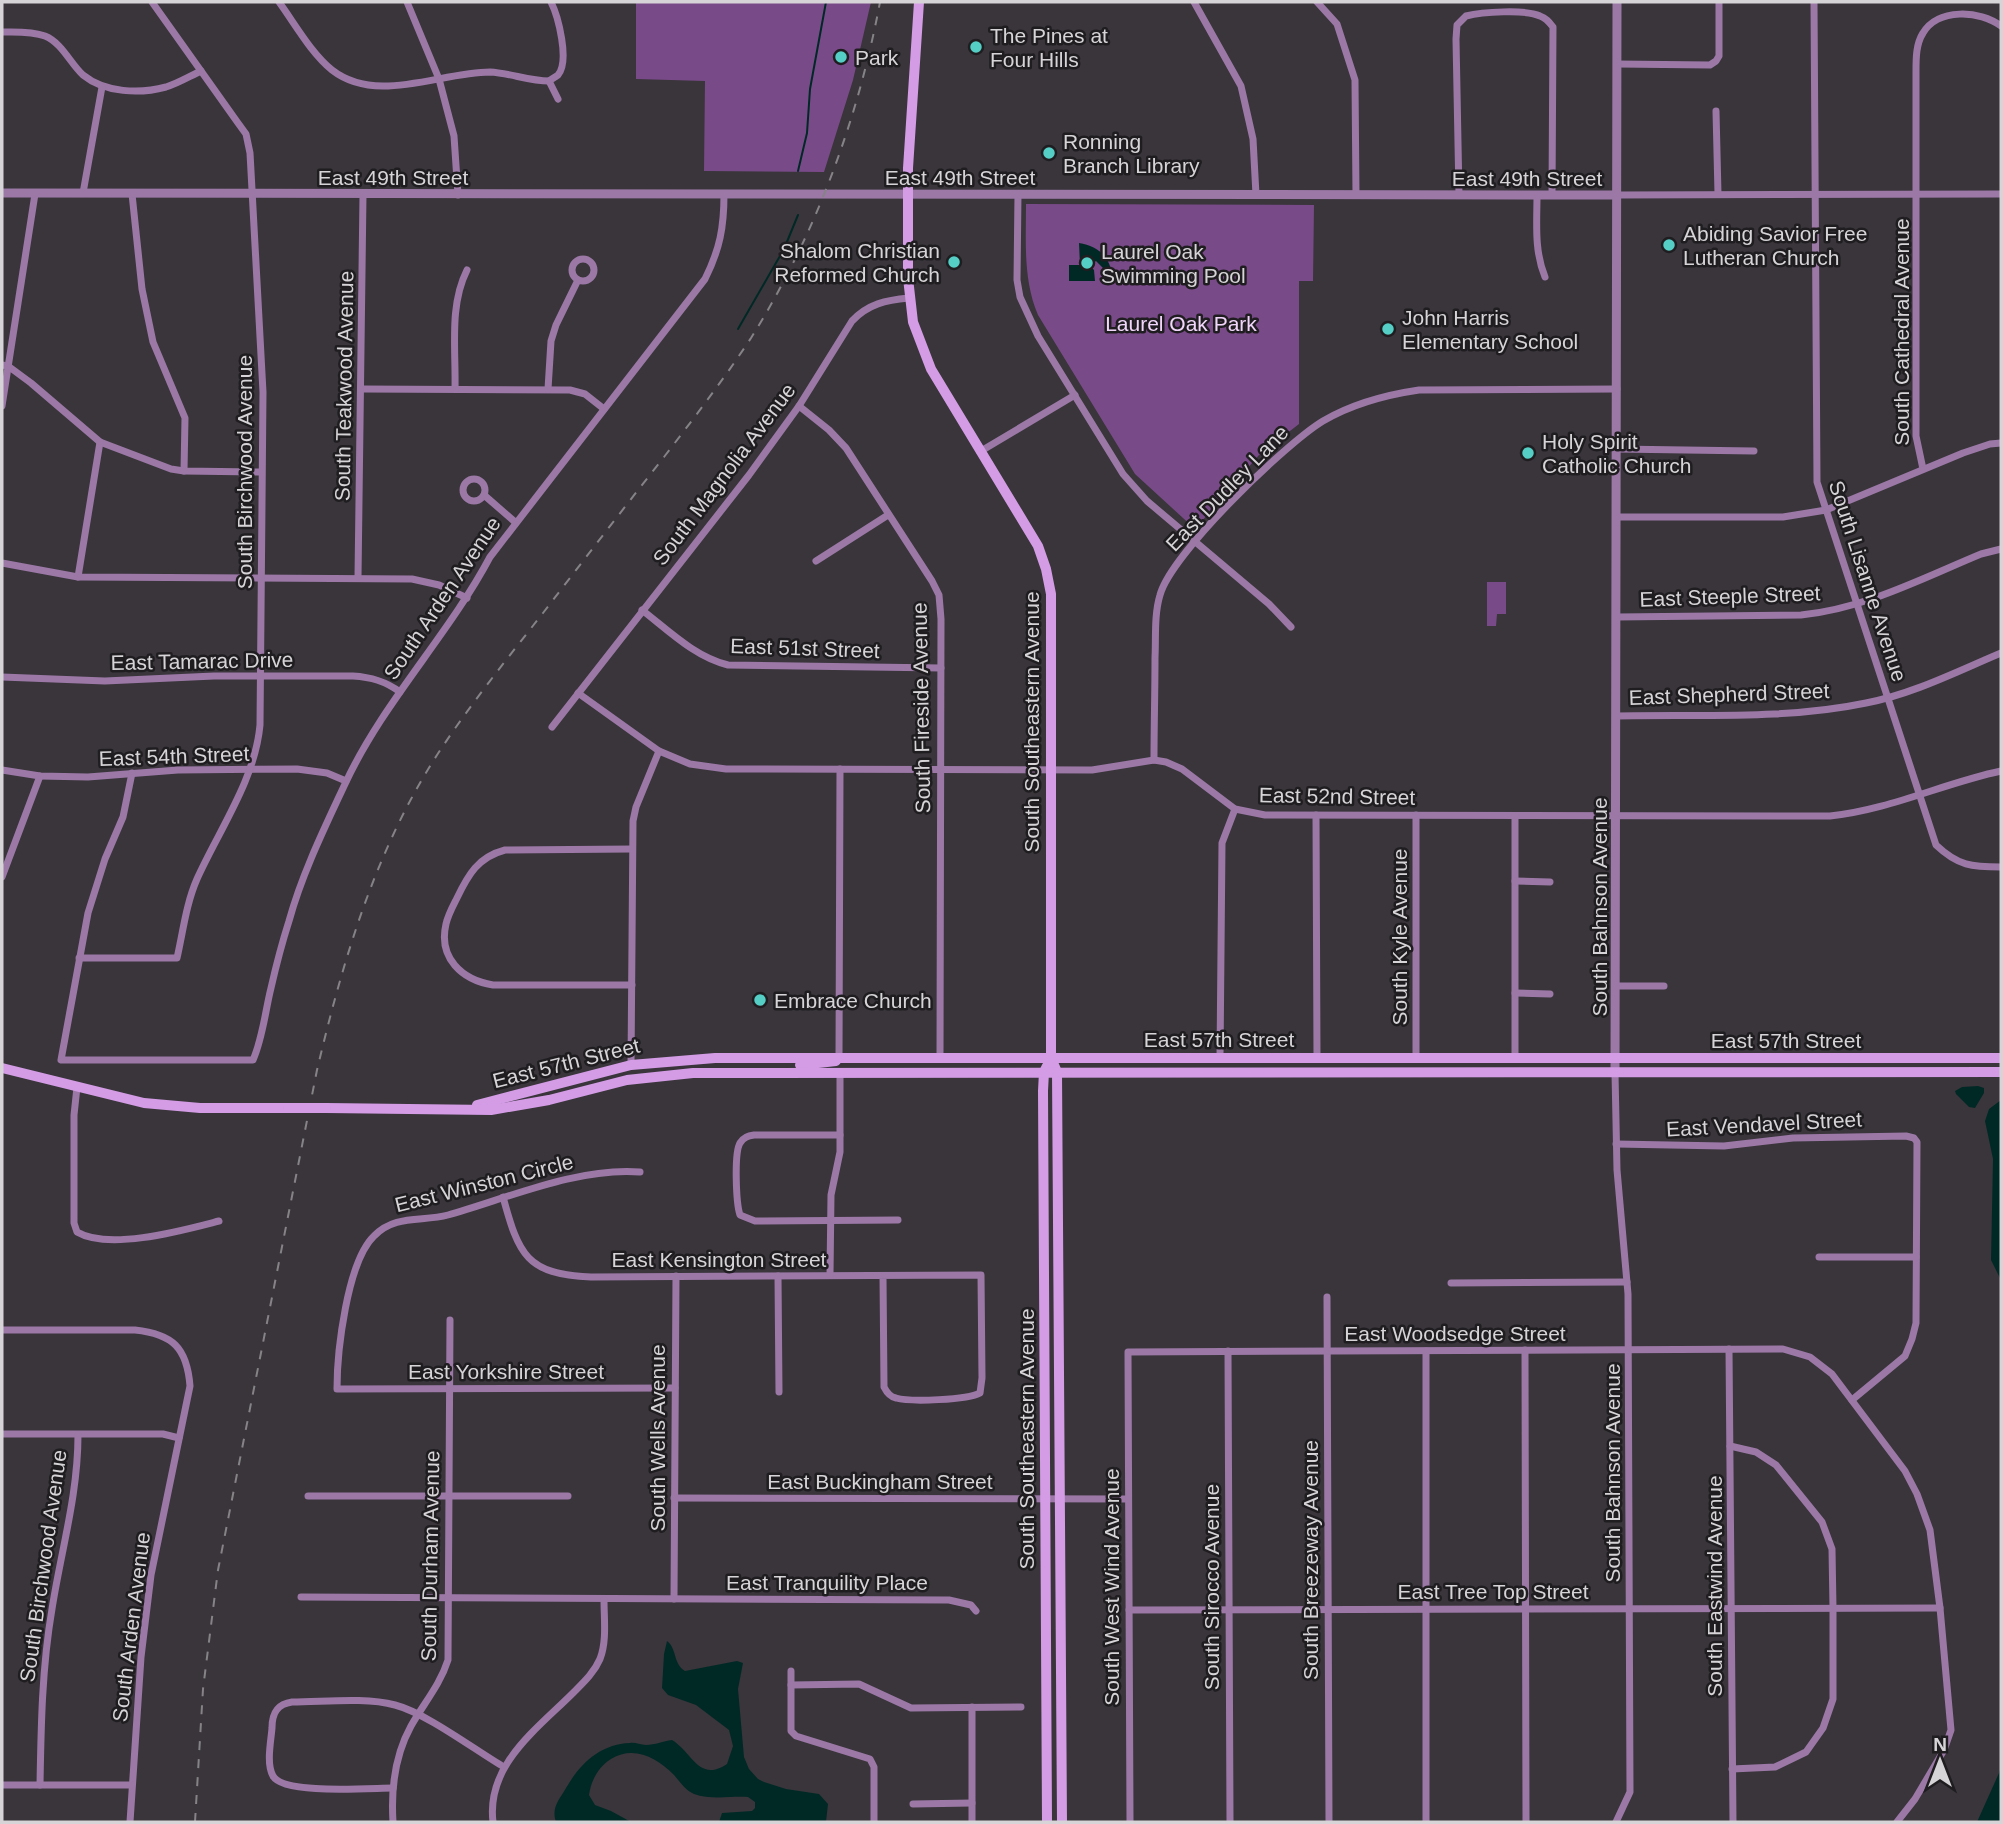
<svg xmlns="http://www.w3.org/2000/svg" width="2003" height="1824" font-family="Helvetica,sans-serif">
<rect width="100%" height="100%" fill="#39353b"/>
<g fill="#794a88">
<polygon points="636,2 871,2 853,80 824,172 704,171 705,81 636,79"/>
<path d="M 1026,204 L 1314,205 L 1313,281 L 1299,281 L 1299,424 L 1259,455 L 1195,529 L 1135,474 L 1038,315 C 1023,280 1026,242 1026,204 Z"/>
<polygon points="1487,582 1506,582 1506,614 1497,614 1496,626 1487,626"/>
</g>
<g fill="#002926">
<path d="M 1079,243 C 1098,246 1111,257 1112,277 L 1105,277 L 1105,270 L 1096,261 L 1090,266 L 1094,270 L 1095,281 L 1069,281 L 1069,265 L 1080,265 Z"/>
<polygon points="1978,1086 1984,1088 1984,1093 1975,1108 1969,1107 1956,1094 1955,1091 1962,1087"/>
<polygon points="2001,1100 2001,1280 1991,1260 1993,1159 1985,1121 1989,1109"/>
<path d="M 667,1641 C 677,1648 673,1664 685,1671 L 737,1661 L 743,1663 L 738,1689 L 744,1757 L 749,1769 L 758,1779 L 764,1782 L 786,1789 L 819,1794 L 828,1804 L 826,1822 L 719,1822 L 722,1813 L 752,1811 L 755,1808 L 755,1802 L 748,1797 C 731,1796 710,1800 694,1794 C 685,1790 680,1782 674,1775 C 657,1758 634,1745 611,1759 C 598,1767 591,1781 589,1795 L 595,1805 L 611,1811 L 631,1822 L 556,1822 C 551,1808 559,1800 566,1788 C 580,1764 600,1744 630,1743 C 635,1742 640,1745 646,1745 C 655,1745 663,1741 672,1740 C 692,1752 699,1783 727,1764 L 733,1746 L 729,1730 L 696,1705 L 668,1695 L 662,1688 L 664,1654 Z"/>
<polygon points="2001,1766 2001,1822 1977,1822 1999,1773"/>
</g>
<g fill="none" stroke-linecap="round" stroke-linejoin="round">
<g stroke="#002926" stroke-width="2">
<polyline points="798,171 807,133 810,89 826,2"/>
<polyline points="738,329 784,249 798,215"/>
</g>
<g stroke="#9b78a6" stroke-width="7">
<path d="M 279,2 C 295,24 311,53 332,70 C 377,105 440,72 490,72 C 510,73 529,81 549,81 C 550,80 557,76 558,75 C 570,61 558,16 551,2"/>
<polyline points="407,2 439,79 454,136 458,195"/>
<polyline points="1194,2 1241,86 1253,139 1256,195"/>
<polyline points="1317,2 1337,24 1355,80 1356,195"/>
<path d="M 1814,2 L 1817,482 L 1936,845 C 1958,866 1972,867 2001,867"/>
<path d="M 2,32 C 15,32 32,31 45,36 C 62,43 70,63 83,75 C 105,93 140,94 166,87 C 179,83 190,76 201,71"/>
<polyline points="1617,64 1710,65 1716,61 1719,56 1719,2"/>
<polyline points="549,81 558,99"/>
<polyline points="1716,111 1718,194"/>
<polyline points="83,193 102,87"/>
<polyline points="132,194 142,289 153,342 185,418 184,471"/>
<polyline points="1018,194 1017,280 1020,297 1038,336 1123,474 1147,501 1269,604 1291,627"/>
<path d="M 1459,195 L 1456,39 L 1457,25 L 1466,16 C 1482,12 1525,9 1540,16 C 1546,18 1549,22 1553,27 L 1552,195"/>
<path d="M 1537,195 C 1537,223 1534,250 1545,277"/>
<polyline points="1617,195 2001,194"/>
<circle cx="583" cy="270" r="11"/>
<polyline points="2,365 8,366 31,383 100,442 171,469 184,471 261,472"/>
<polyline points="362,389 570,390 585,394 604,409"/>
<path d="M 455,389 C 456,349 449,306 467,270"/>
<polyline points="548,389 551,341 556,325 578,280"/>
<polyline points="2,406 35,194"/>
<polyline points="799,406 829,430 846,448 932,581 939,595 941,619 940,1058"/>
<polyline points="1617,449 1754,451"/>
<polyline points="981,451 1075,395"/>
<path d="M 1923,469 L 1916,436 L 1916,71 C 1916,58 1916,44 1923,33 C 1938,8 1980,10 2001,26"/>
<circle cx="474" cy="490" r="11"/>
<polyline points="484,495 515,522"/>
<polyline points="1617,517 1783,517 1826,510 1963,453 1990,444 2001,443"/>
<polyline points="816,561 888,515"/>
<polyline points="2,563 78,577 412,579 439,585 467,598"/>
<polyline points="78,577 100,442"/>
<polyline points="358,577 363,195"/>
<path d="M 642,610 C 669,631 695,657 728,665 L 941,668"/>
<path d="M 1617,617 L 1801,615 C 1864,609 1923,578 1981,554 L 2001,549"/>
<path d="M 2,677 L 105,681 L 214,676 L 353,676 C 371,677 385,681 400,692"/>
<path d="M 578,693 L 659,751 L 690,764 L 726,769 L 1092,770 L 1154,760 L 1166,762 L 1182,769 L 1235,809 L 1265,815 L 1830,816 C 1889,810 1944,783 2001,771"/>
<path d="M 1616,716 C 1699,714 1785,720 1866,703 C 1913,694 1958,671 2001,653"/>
<path d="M 552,727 L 749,475 L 799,406 L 852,321 C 868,304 886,300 909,298"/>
<path d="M 1154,760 C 1154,726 1155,692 1155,658 C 1156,637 1154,615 1160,595 C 1171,554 1285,444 1323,421 C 1352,404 1385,395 1419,390 L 1617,389"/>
<polyline points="2,770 40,776 88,777 178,770 297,769 327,773 346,781"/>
<path d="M 132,773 L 123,817 L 105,859 L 88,913 L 61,1060 L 253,1060 C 263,1037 265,1012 271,988 C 276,966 282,943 289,921 C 302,874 324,829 345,784 C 383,702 448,636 490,557 L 705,279 C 720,249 724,227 724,194"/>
<polyline points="1316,815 1317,1059"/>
<polyline points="1416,815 1416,1059"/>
<polyline points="1515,816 1515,1059"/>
<polyline points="2,877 40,776"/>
<polyline points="1515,881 1550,882"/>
<path d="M 79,958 L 177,958 C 183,932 186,904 197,879 C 219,830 255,780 260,725 L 263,392 L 250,153 L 246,134 L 238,123 L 152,2"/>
<path d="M 632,985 L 493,985 C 462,980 438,958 446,924 C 448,915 453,906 457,898 C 468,875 478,857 505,850 L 632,849"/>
<polyline points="1616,986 1664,986"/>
<polyline points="1515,993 1550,994"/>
<polyline points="839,1057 840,769"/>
<polyline points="1220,1058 1222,843 1235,809"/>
<polyline points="631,1065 633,821 636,807 659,751"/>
<polyline points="1615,1073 1617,1170 1628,1294 1630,1792 1616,1822"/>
<path d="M 77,1087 L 74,1115 L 74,1223 L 77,1232 C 109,1251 184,1230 219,1221"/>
<path d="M 840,1135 L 754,1135 C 748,1136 744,1137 740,1143 C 734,1153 736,1203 740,1215 L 755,1221 L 898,1220"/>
<polyline points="1616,1144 1724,1146 1793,1138 1906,1136 1914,1138 1917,1142 1916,1323 1912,1339 1905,1356 1852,1400"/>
<path d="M 640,1172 C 578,1167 508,1198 448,1215 C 422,1222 395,1214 374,1236 C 347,1262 337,1352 337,1389 L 675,1388"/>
<path d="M 503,1197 C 519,1255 526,1274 591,1277 L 981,1275 L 982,1378 L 980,1393 C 968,1400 910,1402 896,1398 C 890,1397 887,1393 884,1387 L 883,1276"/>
<polyline points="1819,1257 1916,1257"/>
<polyline points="830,1275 831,1195 840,1152 840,1072"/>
<polyline points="778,1276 779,1392"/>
<polyline points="1451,1283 1627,1282"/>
<polyline points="1327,1297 1329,1822"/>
<path d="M 2,1330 L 135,1330 C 173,1334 187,1348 190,1386 L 151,1575 L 141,1657 L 130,1822"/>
<polyline points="1729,1349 1733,1822"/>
<polyline points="1525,1350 1526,1822"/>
<polyline points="1228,1351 1230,1822"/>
<polyline points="2,1434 163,1434 179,1438"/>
<polyline points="1730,1446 1756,1452 1776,1465 1822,1522 1832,1549 1833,1608 1833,1699 1823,1728 1806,1752 1775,1767 1732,1769"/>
<polyline points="308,1496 568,1496"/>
<polyline points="674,1498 1128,1499"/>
<polyline points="301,1597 949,1600 971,1605 976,1611"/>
<polyline points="674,1599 676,1276"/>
<polyline points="1129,1610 1940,1608"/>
<polyline points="791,1671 791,1731 796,1736 870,1759 874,1767 874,1822"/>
<polyline points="791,1685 859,1684 911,1708 1021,1707"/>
<polyline points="972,1707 972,1822"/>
<polyline points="2,1785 131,1785"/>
<path d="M 40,1785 C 41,1726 42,1667 52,1609 C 61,1551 78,1495 78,1435"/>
<path d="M 393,1788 C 371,1788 283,1795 273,1776 C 266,1764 271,1741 272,1728 C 272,1713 277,1704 292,1702 C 324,1702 365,1697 395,1705 C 426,1713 475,1750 504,1767"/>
<polyline points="913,1804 972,1803"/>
<path d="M 393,1822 C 391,1790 395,1755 411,1726 C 424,1703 440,1685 448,1660 L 450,1320"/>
<path d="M 493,1822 C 486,1765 537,1729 573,1693 C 583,1683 594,1673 600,1659 C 607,1641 604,1619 604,1600"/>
<polyline points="1130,1822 1128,1352 1783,1349 1810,1357 1832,1374 1905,1471 1917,1494 1930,1530 1940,1608 1951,1730 1944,1750 1915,1799 1897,1822"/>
<polyline points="1426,1822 1426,1351"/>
</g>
<g stroke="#9b78a6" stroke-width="9">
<polyline points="2,193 1617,195"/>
<polyline points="1615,1073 1617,2"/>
</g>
<g stroke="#d39ce5" stroke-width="10">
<polyline points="919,2 908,168 908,278 913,322 931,369 1038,546 1046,569 1051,594 1051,1058 1057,1072 1062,1822"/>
<polyline points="800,1065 836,1061"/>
<polyline points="1047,1066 1044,1072 1043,1091 1047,1822"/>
<polyline points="2,1068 144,1103 200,1108 288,1108"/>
<polyline points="477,1105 631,1065 715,1058 2001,1058"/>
<polyline points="326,1108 491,1110 549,1100 627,1080 693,1073 2001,1072"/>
</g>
<path stroke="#868387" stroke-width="2" stroke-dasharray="9 9" stroke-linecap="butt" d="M 195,1822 L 203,1689 L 218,1570 L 317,1070 C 343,960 375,851 437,755 C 469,706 507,659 543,613 C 583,561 623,509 664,457 C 694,418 724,379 751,338 C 815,236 858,120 880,2"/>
<polyline stroke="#d39ce5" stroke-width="10" points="288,1108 326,1108"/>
</g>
<g fill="#55cec5" stroke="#1f1d20" stroke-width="2.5">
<circle cx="976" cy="47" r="7"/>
<circle cx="841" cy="57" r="7"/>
<circle cx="1049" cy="153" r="7"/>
<circle cx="1669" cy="245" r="7"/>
<circle cx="954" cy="262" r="7"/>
<circle cx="1087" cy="263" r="7"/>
<circle cx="1388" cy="329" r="7"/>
<circle cx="1528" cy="453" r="7"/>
<circle cx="760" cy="1000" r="7"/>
</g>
<g text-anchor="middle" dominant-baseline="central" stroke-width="5" stroke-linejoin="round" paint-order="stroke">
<g font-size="21" fill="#d7d4d7" stroke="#1f1d20" text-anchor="start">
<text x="990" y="35">The Pines at<tspan x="990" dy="24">Four Hills</tspan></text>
<text x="855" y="57">Park</text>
<text x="1063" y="141">Ronning<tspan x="1063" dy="24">Branch Library</tspan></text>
<text x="1683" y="233">Abiding Savior Free<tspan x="1683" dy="24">Lutheran Church</tspan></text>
<text x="940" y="250" text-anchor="end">Shalom Christian<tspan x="940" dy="24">Reformed Church</tspan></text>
<text x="1101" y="251">Laurel Oak<tspan x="1101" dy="24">Swimming Pool</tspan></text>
<text x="1402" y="317">John Harris<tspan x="1402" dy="24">Elementary School</tspan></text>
<text x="1542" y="441">Holy Spirit<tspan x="1542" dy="24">Catholic Church</tspan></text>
<text x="774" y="1000">Embrace Church</text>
</g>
<g font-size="21" fill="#d7d4d7" stroke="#1f1d20">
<text x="393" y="177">East 49th Street</text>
<text x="960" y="177">East 49th Street</text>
<text x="1527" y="178">East 49th Street</text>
<text transform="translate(1901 332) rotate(-90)">South Cathedral Avenue</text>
<text transform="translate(344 386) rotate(-89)">South Teakwood Avenue</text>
<text transform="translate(244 472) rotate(-90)">South Birchwood Avenue</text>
<text transform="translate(724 474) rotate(-53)">South Magnolia Avenue</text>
<text transform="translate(1227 488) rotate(-46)">East Dudley Lane</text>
<text transform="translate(1868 581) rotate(72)">South Lisanne Avenue</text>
<text transform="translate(1730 596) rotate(-2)">East Steeple Street</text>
<text transform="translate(442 598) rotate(-56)">South Arden Avenue</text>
<text transform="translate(805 648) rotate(2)">East 51st Street</text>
<text transform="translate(202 661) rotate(-1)">East Tamarac Drive</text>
<text transform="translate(1729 694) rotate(-2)">East Shepherd Street</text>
<text transform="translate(921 708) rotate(-91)">South Fireside Avenue</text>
<text transform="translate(1031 722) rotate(-90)">South Southeastern Avenue</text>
<text transform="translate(174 756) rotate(-2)">East 54th Street</text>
<text transform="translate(1337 796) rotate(1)">East 52nd Street</text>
<text transform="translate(1599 907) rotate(-90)">South Bahnson Avenue</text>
<text transform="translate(1399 937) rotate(-90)">South Kyle Avenue</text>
<text x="1219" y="1039">East 57th Street</text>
<text x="1786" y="1040">East 57th Street</text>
<text transform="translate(566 1063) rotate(-14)">East 57th Street</text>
<text transform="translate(1764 1124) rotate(-3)">East Vendavel Street</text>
<text transform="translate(484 1183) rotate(-14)">East Winston Circle</text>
<text x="719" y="1259">East Kensington Street</text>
<text x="1455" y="1333">East Woodsedge Street</text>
<text x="506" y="1371">East Yorkshire Street</text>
<text transform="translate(657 1438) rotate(-90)">South Wells Avenue</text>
<text transform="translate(1026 1439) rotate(-90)">South Southeastern Avenue</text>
<text transform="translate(1612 1473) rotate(-90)">South Bahnson Avenue</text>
<text x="880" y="1481">East Buckingham Street</text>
<text transform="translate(430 1556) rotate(-89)">South Durham Avenue</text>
<text transform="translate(1310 1560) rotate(-90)">South Breezeway Avenue</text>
<text transform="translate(43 1566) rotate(-82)">South Birchwood Avenue</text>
<text x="827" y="1582">East Tranquility Place</text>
<text transform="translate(1714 1586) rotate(-90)">South Eastwind Avenue</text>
<text transform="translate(1111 1587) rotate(-90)">South West Wind Avenue</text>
<text transform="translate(1211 1587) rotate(-90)">South Sirocco Avenue</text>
<text x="1493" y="1591">East Tree Top Street</text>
<text transform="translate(131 1627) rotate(-83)">South Arden Avenue</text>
</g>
<g font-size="21" fill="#f1d5fa" stroke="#1f1d20">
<text x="1181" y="323">Laurel Oak Park</text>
</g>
</g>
<rect width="2003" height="1824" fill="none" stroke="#d7d4d7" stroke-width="7"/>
<g transform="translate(1940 1761)" stroke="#1f1d20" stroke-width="5" paint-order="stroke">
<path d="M0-5L12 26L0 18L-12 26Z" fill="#d7d4d7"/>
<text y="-10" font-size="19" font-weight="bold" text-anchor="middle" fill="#d7d4d7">N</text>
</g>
</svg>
